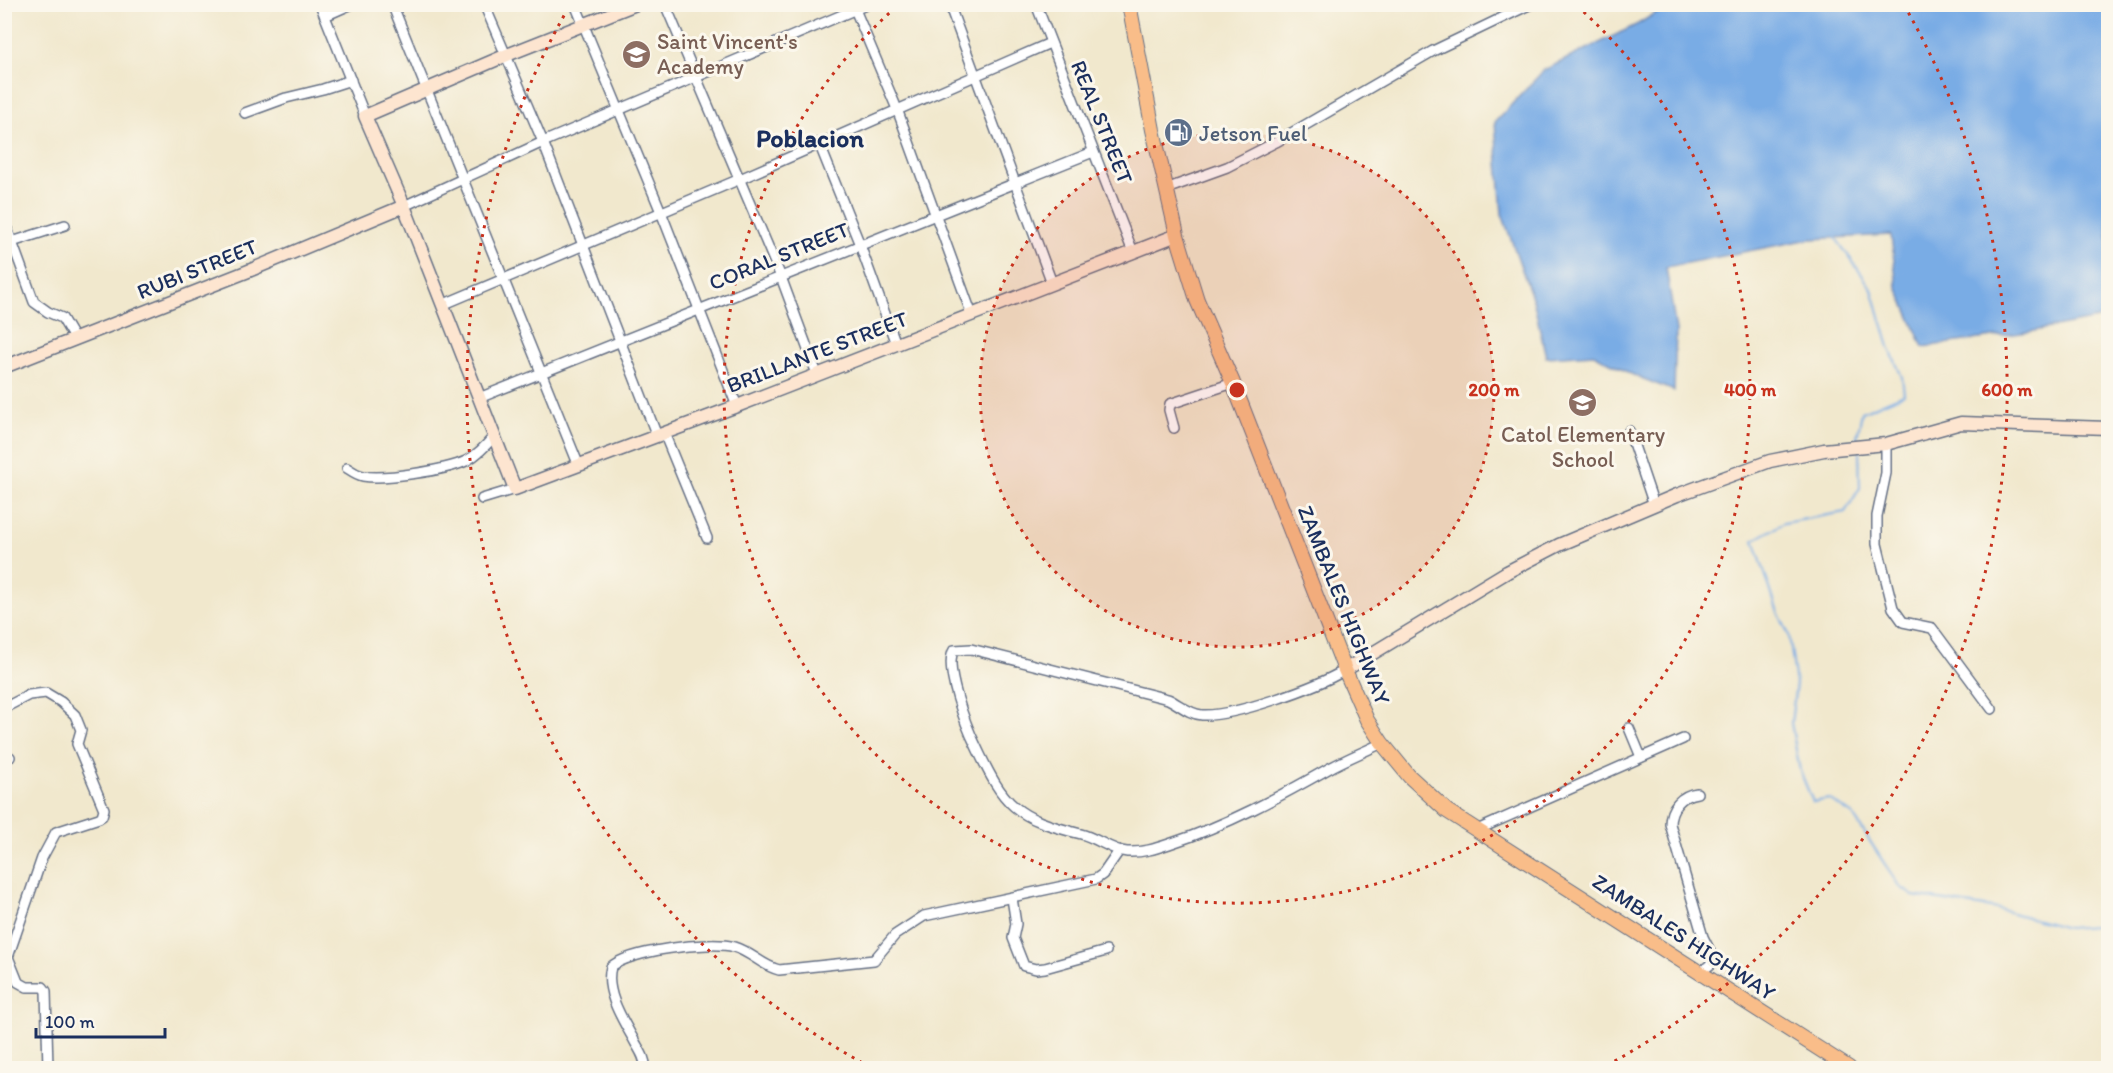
<svg xmlns="http://www.w3.org/2000/svg" width="2113" height="1073" font-family="Itim,sans-serif">
<rect width="100%" height="100%" fill="#fbf7ec"/>
<filter id="ink" filterUnits="userSpaceOnUse"><feTurbulence type="fractalNoise" baseFrequency=".0167" numOctaves="2"/><feDisplacementMap in="SourceGraphic" scale="12" xChannelSelector="R" yChannelSelector="G"/><feConvolveMatrix kernelMatrix="1 2 1 2 8 2 1 2 1" color-interpolation-filters="sRGB"/></filter>
<filter id="wash" filterUnits="userSpaceOnUse"><feTurbulence type="fractalNoise" baseFrequency=".008" numOctaves="4" result="noise"/><feDisplacementMap in="SourceGraphic" scale="24" xChannelSelector="R" yChannelSelector="G"/><feGaussianBlur stdDeviation="1.35" result="paint"/><feColorMatrix in="noise" values="0 0 0 0 0 0 0 0 0 0 0 0 0 0 0 0 0 1.4 0 .05"/><feComposite in="paint" operator="in"/></filter>
<g filter="url(#wash)">
<rect width="100%" height="100%" fill="#f1e8cd"/>
<polygon fill="#79ace5" stroke="#4a6ea2" stroke-width="1.5" points="1669,5 2108,5 2108,317 2028,332 1923,347 1897,287 1891,235 1810,239 1666,267 1676,331 1674,391 1631,374 1594,354 1546,357 1534,303 1502,214 1495,122 1544,70 1638,24"/>
<g fill="none" stroke-linecap="round" stroke-linejoin="round">
<g stroke="#79ace5" stroke-width="2">
<polyline points="1835,237 1872,289 1889,347 1902,377 1904,394 1862,412 1857,437 1857,443"/>
<polyline points="1859,451 1860,488 1845,512 1784,523 1754,540 1777,610 1789,635 1796,684 1791,723 1800,771 1813,802 1829,799 1853,815 1899,886 1913,896 1998,909 2067,928 2108,925"/>
</g>
</g>
</g>
<g filter="url(#ink)">
<g fill="none" stroke-linecap="round" stroke-linejoin="round">
<defs>
<g id="street">
<polyline points="320,4 365,116"/>
<polyline points="392,4 579,466"/>
<polyline points="484,4 543,142 657,436"/>
<polyline points="575,4 661,212 737,406"/>
<polyline points="665,4 781,277 817,374"/>
<polyline points="949,4 1052,283"/>
<polyline points="1036,4 1133,252"/>
<polyline points="854,7 897,109 972,315"/>
<polyline points="325,16 352,4"/>
<polyline points="245,113 286,98 323,89 351,80"/>
<polyline points="819,143 860,245 896,344"/>
<polyline points="1166,189 1227,167 1276,142 1433,51 1531,4"/>
<polyline points="404,206 543,142 868,4"/>
<polyline points="4,220 34,302 48,312 62,318 75,340"/>
<polyline points="12,242 65,225"/>
<polyline points="442,305 740,179 1050,43"/>
<polyline points="479,398 1093,152"/>
<polyline points="1174,428 1169,410 1170,404 1233,383"/>
<polyline points="1629,431 1654,505"/>
<polyline points="664,433 707,538"/>
<polyline points="1886,444 1886,473 1877,516 1877,544 1893,608 1903,622 1932,628 1935,632 1992,709"/>
<path d="M 347,468 C 353,472 357,475 363,476 C 384,480 447,470 466,461 C 477,455 486,446 494,436"/>
<polyline points="482,499 515,489"/>
<path d="M 1345,670 C 1317,687 1233,717 1202,715 C 1189,714 1179,704 1168,699 L 971,649 L 954,650 C 943,667 967,728 976,746 C 1004,806 1015,818 1081,834 C 1097,838 1112,851 1127,852 C 1143,853 1157,848 1172,843 C 1227,825 1279,797 1328,769 C 1346,759 1364,752 1382,743"/>
<polyline points="4,708 29,695 46,693 61,702 75,715 81,730 77,744 104,809 102,816 99,818 56,832 42,858 8,957 18,982 27,987 43,987 46,991 48,1068"/>
<polyline points="1629,728 1641,757"/>
<polyline points="4,757 10,757"/>
<path d="M 1697,793 C 1682,795 1670,807 1670,824 L 1703,937 L 1711,953 L 1711,964 L 1701,972"/>
<polyline points="1477,830 1683,739"/>
<polyline points="1012,898 1016,924 1013,938 1024,966 1036,969 1045,968 1106,951"/>
<path d="M 645,1068 C 646,1059 640,1051 635,1042 C 624,1022 604,992 611,967 C 627,951 711,940 734,947 C 751,952 762,966 779,970 L 874,960 L 895,935 L 924,916 L 1096,879 L 1103,874 L 1119,851"/>
</g>
<g id="secondary">
<polyline points="636,4 507,55 365,116 404,206 515,489 737,406 1177,235"/>
<polyline points="4,367 246,272 404,206"/>
<polyline points="1345,670 1507,572 1559,545 1677,495 1770,461 1824,450 1886,444 1961,423 2108,428"/>
</g>
<polyline id="primary" points="1129,4 1153,130 1177,235 1197,300 1233,383 1345,670 1367,720 1382,743 1409,776 1447,811 1849,1068"/>
</defs>
<use href="#street" stroke="#667085" stroke-width="12"/>
<use href="#secondary" stroke="#667085" stroke-width="15"/>
<use href="#primary" stroke="#667085" stroke-width="16"/>
<use href="#street" stroke="#fff" stroke-width="9"/>
<use href="#secondary" stroke="#fde5d0" stroke-width="12"/>
<use href="#primary" stroke="#f9bd89" stroke-width="14"/>
</g>
</g>
<circle cx="1237" cy="390" r="257" fill="#c8321e" fill-opacity=".12"/>
<g fill="none" stroke="#c8321e" stroke-width="3" stroke-dasharray="3 6">
<circle cx="1237" cy="390" r="257"/>
<path d="M1577 6A513 513 0 1 1 897 6"/>
<path d="M870 1067A770 770 0 0 1 570 5M1904 5A770 770 0 0 1 1604 1067"/>
</g>
<defs>
<symbol id="school-disc" viewBox="-11 -11 22 22"><circle r="9.5" fill="#8d6e63" stroke="#fbf7ec"/><path d="M0-5L7-2L0 1L-7-2ZM-4 1L0 2.5L4 1V4Q0 6-4 4Z" fill="#fff"/></symbol>
<symbol id="fuel-disc" viewBox="-11 -11 22 22"><circle r="9.5" fill="#5c6f8a" stroke="#fbf7ec"/><path d="M-5.5-6h7V0h2V4h1.3V-2.5L3-4.5l.8-.8L6-3V5H2.5V1h-1V6h-7ZM-4.2-4.7v3.2H.2V-4.7Z" fill="#fff"/></symbol>
</defs>
<g fill-rule="evenodd">
<use href="#school-disc" x="620" y="38" width="33" height="33"/>
<use href="#fuel-disc" x="1162" y="116" width="33" height="33"/>
<use href="#school-disc" x="1566" y="386" width="33" height="33"/>
</g>
<g text-anchor="middle" dominant-baseline="central" stroke-width="6" stroke-linejoin="round" paint-order="stroke">
<g font-size="22" fill="#785e54" stroke="#fbf7ec" text-anchor="start">
<text x="657" y="41">Saint Vincent's<tspan x="657" dy="25">Academy</tspan></text>
<text x="1583" y="434" text-anchor="middle">Catol Elementary<tspan x="1583" dy="25">School</tspan></text>
</g>
<g font-size="22" fill="#1b2f5e" stroke="#fbf7ec">
<text transform="translate(1102 122) rotate(68)">REAL STREET</text>
<text transform="translate(779 256) rotate(-22)">CORAL STREET</text>
<text transform="translate(197 269) rotate(-22)">RUBI STREET</text>
<text transform="translate(817 352) rotate(-21)">BRILLANTE STREET</text>
<text transform="translate(1344 605) rotate(68)">ZAMBALES HIGHWAY</text>
<text transform="translate(1684 937) rotate(33)">ZAMBALES HIGHWAY</text>
</g>
<g font-size="22" fill="#4e5e75" stroke="#fbf7ec" text-anchor="start">
<text x="1199" y="133">Jetson Fuel</text>
</g>
<g font-size="26" font-weight="bold" fill="#1b2f5e" stroke="#fbf7ec">
<text x="810" y="138">Poblacion</text>
</g>
</g>
<circle cx="1237" cy="390" r="9" fill="#c8321e" stroke="#fbf7ec" stroke-width="3"/>
<g font-size="18" text-anchor="middle" font-weight="bold" fill="#c8321e" stroke="#fbf7ec" stroke-width="6" stroke-linejoin="round" paint-order="stroke">
<text x="1494" y="396">200 m</text>
<text x="1750" y="396">400 m</text>
<text x="2007" y="396">600 m</text>
</g>
<rect width="2113" height="1073" fill="none" stroke="#fbf7ec" stroke-width="24"/>
<path d="M36 1028v9h129v-9" fill="none" stroke="#1b2f5e" stroke-width="3"/>
<text x="45" y="1028" font-size="18" fill="#1b2f5e" stroke="#fbf7ec" stroke-width="4.5" paint-order="stroke">100 m</text>
</svg>
